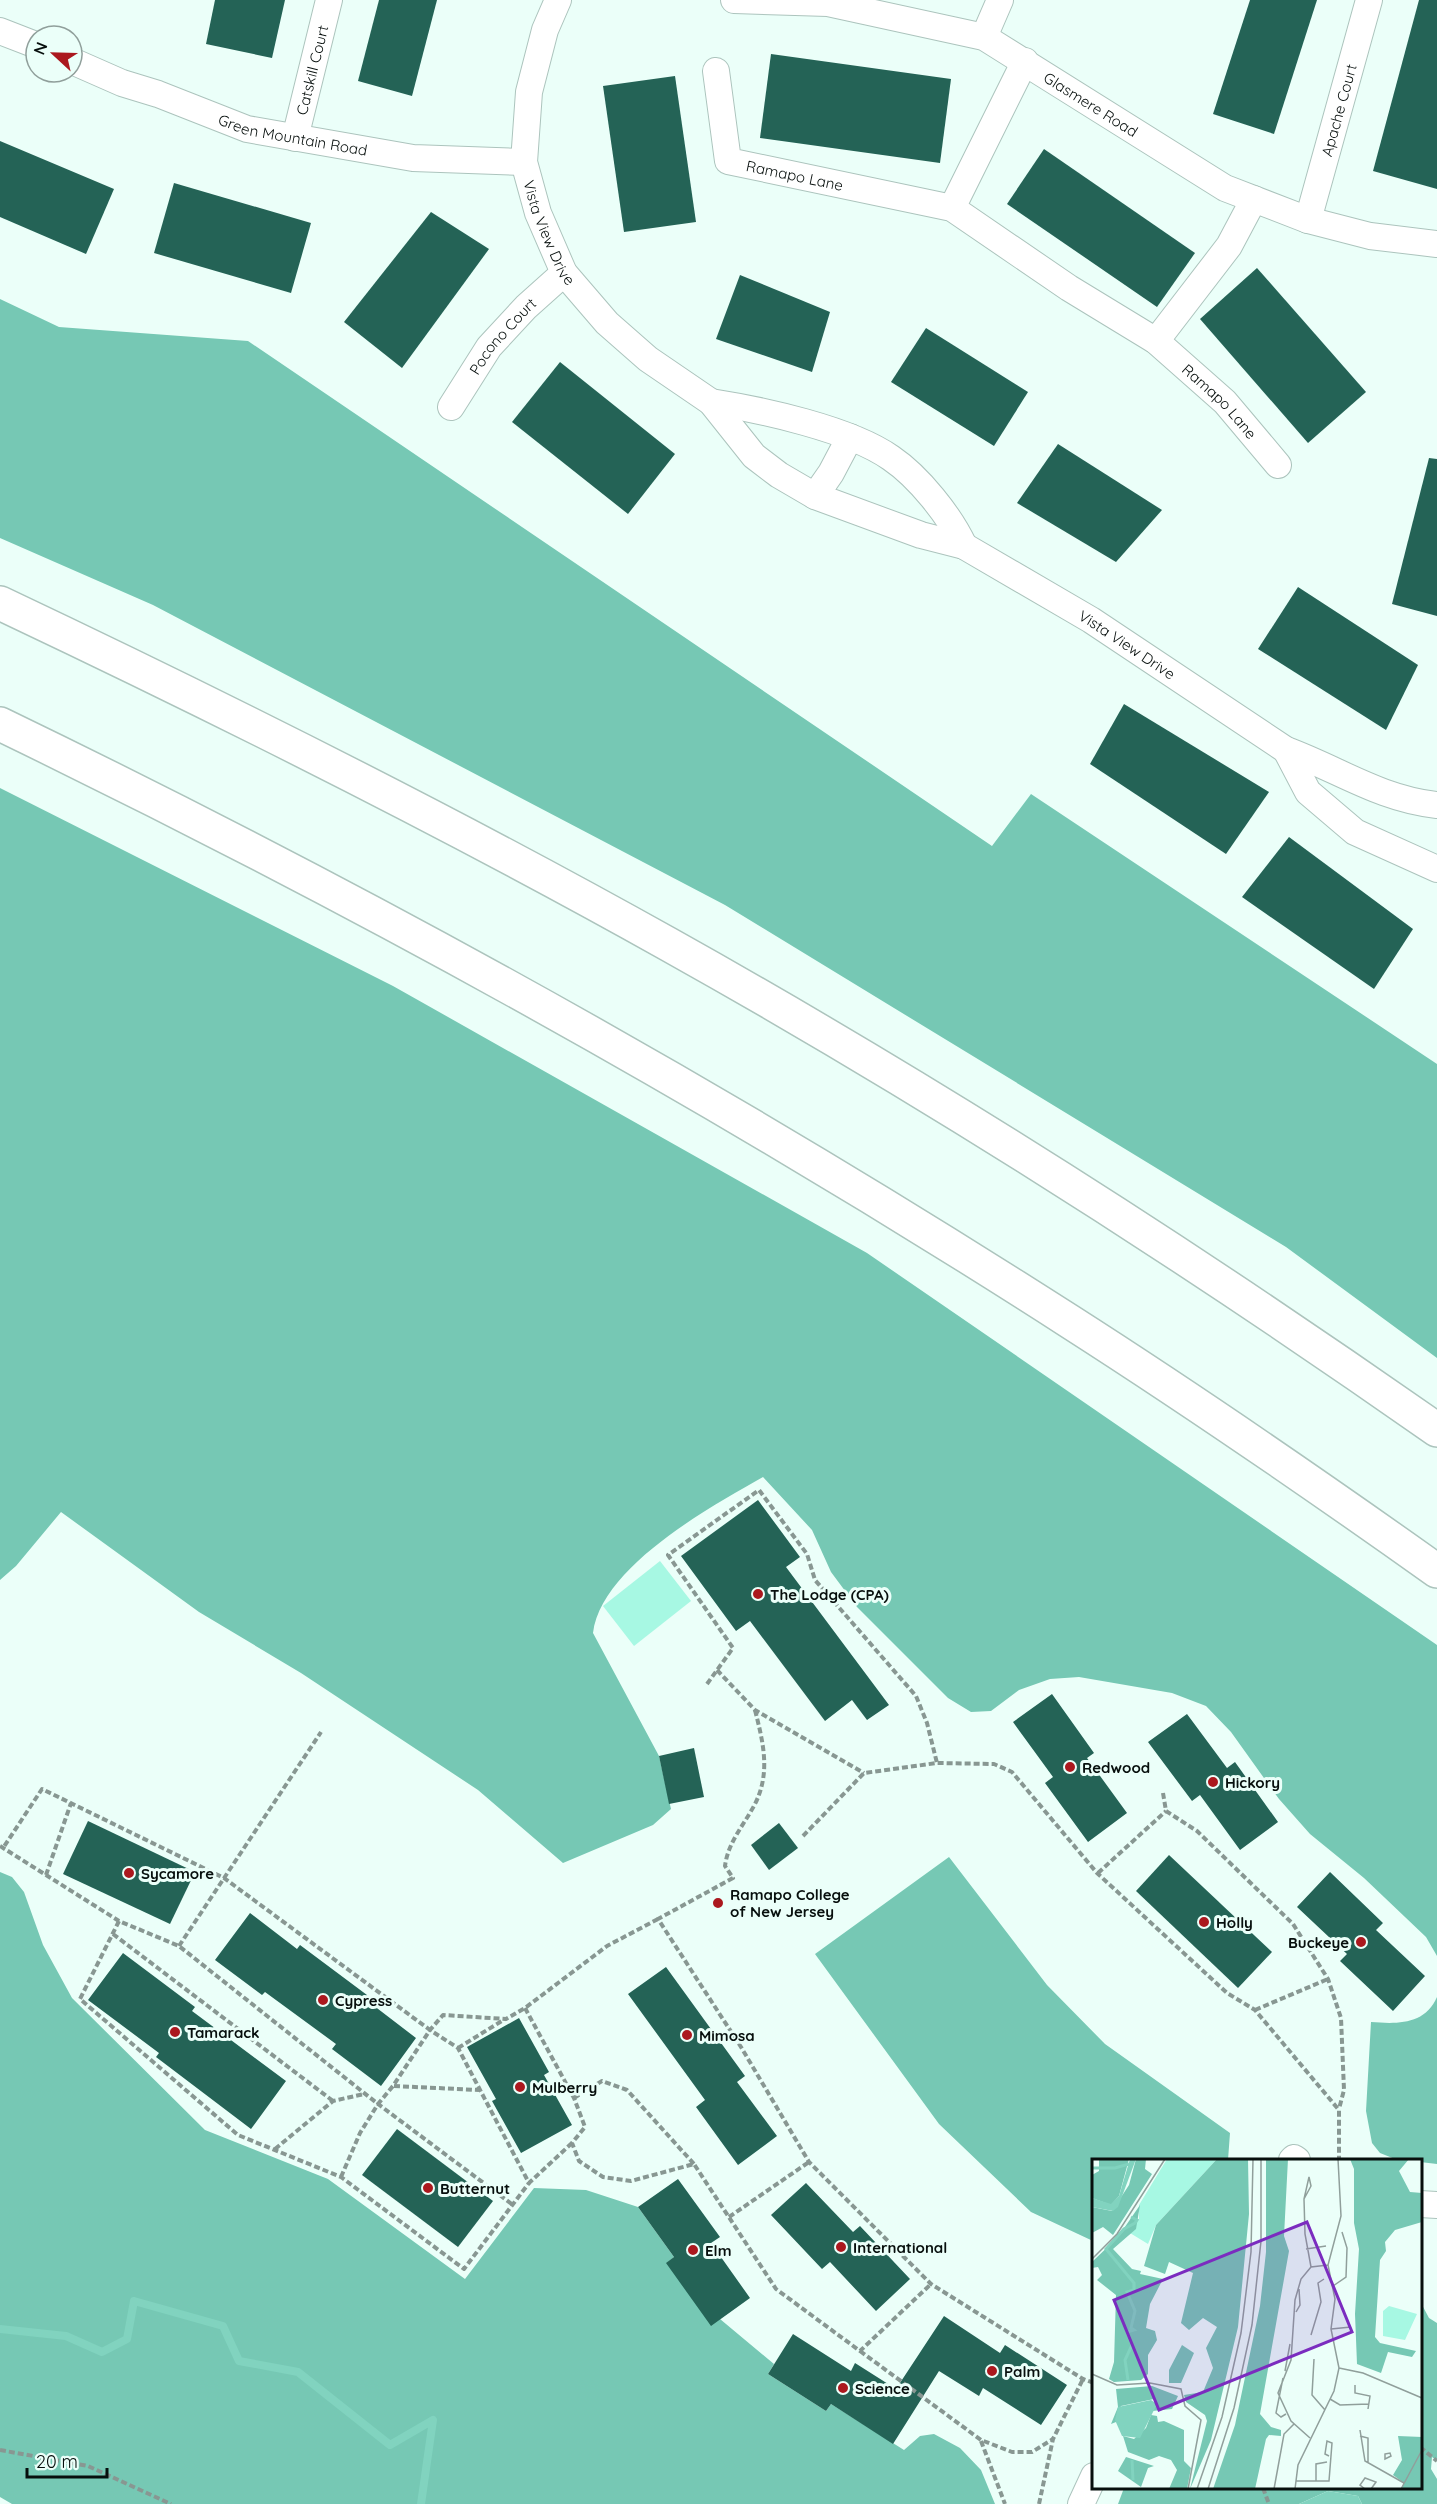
<svg xmlns="http://www.w3.org/2000/svg" width="1437" height="2504" font-family="Quicksand,sans-serif">
<rect width="100%" height="100%" fill="#ebfff9"/>
<polygon fill="#a7f8e3" points="660,1561 691,1601 634,1646 603,1606"/>
<g fill="#76c8b4">
<polygon points="0,299 59,327 248,341 992,846 1031,794 1437,1064 1437,1358 1286,1247 725,905 153,605 0,538"/>
<path d="M 0,788 L 393,986 L 867,1253 L 1437,1645 L 1437,1956 L 1426,1937 L 1364,1878 L 1310,1834 L 1279,1799 L 1231,1732 L 1206,1706 L 1172,1693 L 1079,1677 L 1050,1679 L 1019,1690 L 991,1711 L 971,1712 L 948,1698 L 857,1607 L 831,1572 L 812,1530 L 763,1477 C 710,1507 601,1567 593,1633 L 659,1756 L 671,1809 L 653,1825 L 563,1863 L 478,1790 L 301,1673 L 199,1612 L 61,1512 L 16,1566 L 0,1580 Z"/>
<polygon points="949,1857 1047,1985 1105,2044 1230,2133 1228,2160 1094,2160 1093,2241 1031,2212 939,2124 815,1954"/>
<polygon points="0,1872 12,1877 24,1892 43,1945 72,1998 205,2130 328,2179 465,2279 534,2188 586,2190 638,2207 674,2257 667,2263 720,2319 774,2364 768,2374 826,2411 831,2404 904,2450 920,2436 934,2434 960,2448 981,2470 995,2504 12,2504 0,2497"/>
<path d="M 1437,1997 L 1437,2164 L 1395,2159 L 1380,2153 L 1372,2143 L 1366,2111 L 1371,2022 C 1397,2024 1425,2025 1437,1997 Z"/>
<polygon points="1421,2303 1429,2318 1437,2323 1437,2461 1432,2457 1431,2469 1437,2479 1437,2504 1362,2504 1358,2496 1328,2491 1299,2504 1118,2504 1124,2488 1420,2488"/>
</g>
<polygon fill="#81d3bf" points="1328,2491 1358,2496 1362,2504 1299,2504"/>
<g fill="none" stroke-linecap="round" stroke-linejoin="round">
<polyline stroke="#81d3bf" stroke-width="8" points="0,2329 66,2336 102,2352 127,2339 134,2301 223,2326 239,2361 298,2372 390,2445 433,2420 421,2504"/>
</g>
<g fill="#246356">
<polygon points="215,0 285,0 272,58 206,44"/>
<polygon points="379,0 437,0 412,96 358,81"/>
<polygon points="1250,0 1317,0 1274,134 1213,114"/>
<polygon points="1419,0 1437,0 1437,189 1373,171"/>
<polygon points="771,54 951,79 940,163 760,138"/>
<polygon points="675,76 696,222 624,232 603,86"/>
<polygon points="0,141 114,189 86,254 0,217"/>
<polygon points="1044,149 1195,253 1157,307 1007,204"/>
<polygon points="174,183 311,223 291,293 154,253"/>
<polygon points="431,212 489,249 402,368 344,322"/>
<polygon points="1257,268 1366,392 1308,443 1200,319"/>
<polygon points="740,275 830,312 812,372 716,339"/>
<polygon points="926,328 1028,392 994,446 891,382"/>
<polygon points="560,362 675,454 628,514 512,422"/>
<polygon points="1058,444 1162,510 1116,562 1017,503"/>
<polygon points="1429,458 1437,459 1437,616 1392,604"/>
<polygon points="1298,587 1418,665 1386,730 1258,649"/>
<polygon points="1124,704 1269,792 1226,854 1090,764"/>
<polygon points="1289,837 1413,929 1374,989 1242,897"/>
<polygon points="758,1500 800,1557 786,1567 889,1705 867,1720 852,1700 825,1721 750,1621 736,1631 681,1556"/>
<polygon points="1052,1694 1094,1753 1087,1758 1127,1813 1088,1842 1045,1783 1053,1777 1013,1722"/>
<polygon points="1187,1714 1227,1768 1235,1762 1278,1822 1240,1850 1200,1795 1192,1801 1148,1742"/>
<polygon points="694,1748 704,1797 669,1804 659,1756"/>
<polygon points="88,1821 195,1872 170,1924 63,1874"/>
<polygon points="779,1823 798,1848 769,1870 751,1845"/>
<polygon points="1169,1855 1272,1952 1238,1988 1136,1891"/>
<polygon points="1330,1872 1383,1923 1376,1930 1425,1976 1393,2011 1340,1961 1347,1954 1297,1907"/>
<polygon points="250,1913 297,1949 300,1945 371,1998 369,2002 416,2038 381,2086 332,2049 336,2044 265,1992 262,1995 215,1960"/>
<polygon points="123,1953 195,2007 192,2011 286,2081 251,2129 156,2057 159,2053 88,2000"/>
<polygon points="666,1967 745,2076 737,2082 777,2136 738,2165 696,2107 705,2100 628,1994"/>
<polygon points="519,2018 549,2072 544,2075 572,2125 521,2153 492,2101 496,2099 467,2047"/>
<polygon points="397,2129 493,2201 458,2247 362,2175"/>
<polygon points="678,2179 720,2237 711,2243 750,2298 711,2326 666,2263 674,2257 638,2207"/>
<polygon points="806,2183 853,2232 860,2226 910,2279 876,2311 830,2262 822,2269 771,2215"/>
<polygon points="944,2316 1000,2353 1005,2345 1067,2385 1041,2425 983,2388 979,2396 939,2371 893,2444 831,2404 826,2411 768,2374 793,2334 851,2371 855,2363 896,2389"/>
</g>
<g fill="none" stroke-linecap="round" stroke-linejoin="round">
<defs>
<g id="street">
<path id="s1" d="M 558,0 L 545,30 L 529,92 L 524,162 L 538,213 L 564,273 L 607,323 L 648,359 L 711,402 L 754,456 L 779,475 L 815,496 L 921,535 L 964,546 L 1091,620 L 1286,750 C 1338,769 1380,799 1437,805"/>
<path id="s2" d="M 734,0 L 828,3 L 984,37 L 1225,188 L 1308,220 L 1370,236 L 1437,244"/>
<polyline points="0,31 36,45"/>
<polyline points="984,37 1000,0"/>
<path id="s3" d="M 72,61 L 122,83 L 158,94 L 247,129 L 413,158 L 524,162"/>
<path id="s4" d="M 716,71 L 728,161 L 952,208 L 1069,288 L 1156,341 L 1225,402 L 1278,465"/>
<path id="s5" d="M 295,138 L 329,0"/>
<polyline points="952,208 1025,61"/>
<path id="s6" d="M 1308,220 L 1369,0"/>
<polyline points="1156,341 1229,246 1254,199"/>
<path d="M 711,402 C 762,410 850,429 891,458 C 919,477 950,516 964,546"/>
<path id="s7" d="M 451,407 L 489,347 L 526,307 L 564,273"/>
<polyline points="815,496 831,473 850,437"/>
<polyline points="1286,750 1308,792 1355,832 1437,869"/>
<polyline points="1292,2160 1294,2158 1297,2160"/>
<polyline points="1420,2204 1437,2205"/>
<polyline points="1081,2504 1094,2476"/>
</g>
<g id="highway">
<path d="M 0,603 C 226,710 450,822 668,944 C 933,1092 1189,1256 1437,1430"/>
<path d="M 0,724 C 368,902 725,1100 1069,1321 C 1194,1401 1316,1485 1437,1571"/>
</g>
</defs>
<use href="#street" stroke="#acc4bd" stroke-width="28"/>
<use href="#highway" stroke="#acc4bd" stroke-width="36"/>
<g stroke="#889792" stroke-width="4" stroke-dasharray="6 3" stroke-linecap="butt">
<polyline points="717,1670 755,1710 864,1773"/>
<polyline points="707,1684 733,1648 668,1555 759,1490 807,1554 815,1580 916,1696 927,1723 937,1763"/>
<path d="M 755,1710 C 763,1742 771,1772 755,1804 C 744,1825 728,1842 725,1866 L 733,1878 L 658,1919 L 741,2047 L 809,2162 L 931,2284 L 1083,2379 L 1094,2383"/>
<polyline points="1163,1793 1166,1811 1197,1831 1293,1924 1328,1979 1341,2018 1344,2090 1339,2109"/>
<polyline points="803,1836 864,1773 937,1763 994,1764 1012,1772 1097,1873 1227,1993 1255,2010 1339,2110 1339,2160"/>
<polyline points="0,1846 119,1921 179,1946 378,2104 393,2086 430,2030 224,1878 42,1789 3,1848"/>
<polyline points="1098,1873 1166,1811"/>
<polyline points="46,1875 71,1803"/>
<polyline points="119,1921 80,1999 238,2135 341,2177 464,2269 529,2183"/>
<polyline points="113,1934 333,2101"/>
<polyline points="179,1946 321,1732"/>
<polyline points="525,2008 574,2098 585,2127 572,2143 579,2161 603,2177 631,2181 694,2164 776,2289 860,2351 931,2284"/>
<polyline points="1255,2010 1328,1979"/>
<polyline points="458,2048 505,2019"/>
<polyline points="394,2086 479,2090"/>
<polyline points="574,2098 602,2081 627,2090 694,2164"/>
<polyline points="572,2143 529,2183 458,2048 430,2030 443,2015 506,2019 525,2008 607,1946 658,1919"/>
<polyline points="275,2149 333,2101 364,2094"/>
<polyline points="341,2177 360,2133 378,2104 513,2205"/>
<polyline points="729,2217 809,2162"/>
<polyline points="860,2351 981,2440 1012,2452 1032,2452 1053,2439"/>
<polyline points="981,2441 1005,2504"/>
<polyline points="1420,2447 1437,2461"/>
<polyline points="0,2450 88,2466 171,2504"/>
<polyline points="1263,2488 1269,2504"/>
<polyline points="1039,2504 1053,2439 1083,2379"/>
</g>
<use href="#street" stroke="#fff" stroke-width="26"/>
<use href="#highway" stroke="#fff" stroke-width="33"/>
</g>
<g fill="#ab181e" stroke="#ebfff9" stroke-width="2">
<circle cx="758" cy="1594" r="6"/>
<circle cx="1070" cy="1767" r="6"/>
<circle cx="1213" cy="1782" r="6"/>
<circle cx="129" cy="1873" r="6"/>
<circle cx="718" cy="1903" r="6"/>
<circle cx="1204" cy="1922" r="6"/>
<circle cx="1361" cy="1942" r="6"/>
<circle cx="323" cy="2000" r="6"/>
<circle cx="175" cy="2032" r="6"/>
<circle cx="687" cy="2035" r="6"/>
<circle cx="520" cy="2087" r="6"/>
<circle cx="428" cy="2188" r="6"/>
<circle cx="841" cy="2247" r="6"/>
<circle cx="693" cy="2250" r="6"/>
<circle cx="992" cy="2371" r="6"/>
<circle cx="843" cy="2388" r="6"/>
</g>
<g text-anchor="middle" dominant-baseline="central" stroke-width="6" stroke-linejoin="round" paint-order="stroke">
<g font-size="15" fill="#070f0d" stroke="#ebfff9">
<text stroke="none"><textPath href="#s5" startOffset="70">Catskill Court</textPath></text>
<text stroke="none"><textPath href="#s2" startOffset="380">Glasmere Road</textPath></text>
<text stroke="none"><textPath href="#s6" startOffset="114">Apache Court</textPath></text>
<text stroke="none"><textPath href="#s3" startOffset="234">Green Mountain Road</textPath></text>
<text stroke="none"><textPath href="#s4" startOffset="159">Ramapo Lane</textPath></text>
<text stroke="none"><textPath href="#s1" startOffset="242">Vista View Drive</textPath></text>
<text stroke="none"><textPath href="#s7" startOffset="88">Pocono Court</textPath></text>
<text stroke="none"><textPath href="#s4" startOffset="651">Ramapo Lane</textPath></text>
<text stroke="none"><textPath href="#s1" startOffset="972">Vista View Drive</textPath></text>
</g>
<g font-size="15" font-weight="bold" fill="#070f0d" stroke="#ebfff9" text-anchor="start">
<text x="770" y="1594">The Lodge (CPA)</text>
<text x="1082" y="1767">Redwood</text>
<text x="1225" y="1782">Hickory</text>
<text x="141" y="1873">Sycamore</text>
<text x="730" y="1894">Ramapo College<tspan x="730" dy="17">of New Jersey</tspan></text>
<text x="1216" y="1922">Holly</text>
<text x="1349" y="1942" text-anchor="end">Buckeye</text>
<text x="335" y="2000">Cypress</text>
<text x="187" y="2032">Tamarack</text>
<text x="699" y="2035">Mimosa</text>
<text x="532" y="2087">Mulberry</text>
<text x="440" y="2188">Butternut</text>
<text x="853" y="2247">International</text>
<text x="705" y="2250">Elm</text>
<text x="1004" y="2371">Palm</text>
<text x="855" y="2388">Science</text>
</g>
</g>
<g transform="translate(1092 2159)">
<rect width="330" height="330" fill="#ebfff9"/>
<path d="M 75,0 L 125,0 L 64,66 L 56,85 L 38,74 L 47,60 L 47,46 ZM 297,147 L 325,155 L 313,181 L 291,177 L 291,152 Z" fill="#a7f8e3"/>
<path d="M 7,0 L 37,0 L 27,37 L 19,46 L 0,39 L 0,16 L 7,12 ZM 44,0 L 54,0 L 53,10 L 60,15 L 21,76 L 11,68 L 0,74 L 0,48 L 20,52 L 37,26 ZM 125,0 L 156,0 L 157,55 L 146,168 L 119,281 L 98,330 L 115,262 L 113,256 L 94,243 L 92,236 L 111,233 L 121,209 L 114,189 L 125,168 L 111,159 L 97,171 L 89,164 L 101,114 L 77,103 L 73,115 L 52,107 L 64,66 ZM 174,0 L 196,0 L 192,77 L 197,92 L 168,255 L 179,268 L 189,271 L 189,277 L 177,276 L 174,280 L 163,330 L 121,330 L 143,266 L 168,147 L 174,93 ZM 258,0 L 317,0 L 307,12 L 318,33 L 330,34 L 330,63 L 303,71 L 293,83 L 294,92 L 288,101 L 283,178 L 288,184 L 324,192 L 320,198 L 296,193 L 289,214 L 265,205 L 263,155 L 267,90 L 262,64 L 262,10 ZM 48,46 L 44,70 L 21,90 L 40,110 L 49,112 L 48,115 L 71,120 L 58,145 L 54,169 L 63,172 L 65,181 L 56,196 L 56,215 L 49,221 L 22,223 L 17,220 L 22,203 L 24,136 L 5,121 L 10,116 L 6,108 L 0,109 L 0,103 L 26,78 ZM 90,186 L 102,194 L 89,224 L 77,224 L 77,211 ZM 60,227 L 86,237 L 80,250 L 60,252 L 65,245 L 62,240 L 29,247 L 24,263 L 19,265 L 26,248 L 24,230 ZM 59,256 L 65,257 L 66,263 L 72,262 L 92,271 L 92,302 L 99,309 L 95,330 L 77,330 L 85,311 L 79,301 L 67,297 L 57,301 L 36,293 L 31,277 L 42,280 L 54,269 ZM 306,277 L 330,278 L 330,330 L 309,330 L 312,324 L 301,316 L 310,301 ZM 34,298 L 62,307 L 56,309 L 49,328 L 26,312 Z" fill="#76c8b4"/>
<path d="M 38,0 L 44,0 L 26,48 L 21,52 L 0,48 L 0,39 L 19,45 L 27,37 ZM 59,241 L 65,245 L 48,279 L 30,277 L 23,261 L 26,248 Z" fill="#81d3bf"/>
<path fill="none" stroke="#81d3bf" stroke-width="3" d="M 0,9 L 23,9 L 37,5M 36,221 L 33,201 L 40,186 L 35,173 L 42,171 L 39,169 L 43,152 L 35,133 L 42,131 L 42,124 L 14,90 L 32,70 L 43,64 L 45,61 L 39,58M 40,301 L 41,321"/>
<path fill="none" stroke="#909f9b" stroke-width="1.5" d="M 212,40 L 219,27 L 217,18 L 212,40 L 213,75 L 219,108M 214,90 L 234,87M 0,100 L 25,75 L 73,0M 241,127 L 254,118 L 255,89 L 250,73M 204,153 L 208,146 L 207,130M 239,170 L 259,168M 219,176 L 229,143 L 226,124 L 232,120M 222,200 L 220,236 L 233,251M 247,209 L 271,214 L 330,239M 193,212 L 198,185M 0,215 L 25,226 L 58,224 L 89,230 L 93,247 L 109,261 L 96,330M 191,219 L 184,254 L 189,258 L 194,255M 263,226 L 263,234 L 278,237 L 276,250M 238,240 L 248,246 L 277,245M 268,271 L 273,302 L 312,324M 268,277 L 276,279 L 276,303M 218,279 L 199,262 L 186,234 L 199,201 L 203,141 L 209,120 L 219,108 L 236,106M 293,295 L 298,294 L 299,297 L 293,300 ZM 204,322 L 237,322 L 240,284 L 235,282 L 233,295 L 237,297M 224,322 L 224,305 L 235,303M 105,330 L 130,258 L 149,174 L 159,93 L 161,0M 116,330 L 142,249 L 160,166 L 169,82 L 169,0M 182,330 L 192,275 L 202,265M 203,330 L 206,306 L 242,232 L 247,209 L 239,170 L 243,140 L 236,106 L 249,57 L 246,0M 273,330 L 268,326 L 273,319 L 284,323 L 279,330M 309,330 L 330,291"/>
<path fill="#7b2cbf" fill-opacity="0.15" stroke="#7b2cbf" stroke-width="3" d="M 215,63 L 260,173 L 67,251 L 22,141 Z"/>
<rect width="330" height="330" fill="none" stroke="#070f0d" stroke-width="3"/>
</g>
<g transform="translate(54 54) rotate(292)"><circle r="28" fill="#ebfff9" stroke="#909f9b" stroke-width="1.5"/>
<path d="M0-4.5L10 22L0 15L-10 22Z" fill="#ab181e"/>
<text y="-9" font-size="16" font-weight="bold" text-anchor="middle" fill="#070f0d">N</text>
</g>
<path d="M27 2468v9h80v-9" fill="none" stroke="#070f0d" stroke-width="3"/>
<text x="36" y="2468" font-size="18" fill="#070f0d" stroke="#ebfff9" stroke-width="4.5" paint-order="stroke">20 m</text>
</svg>
